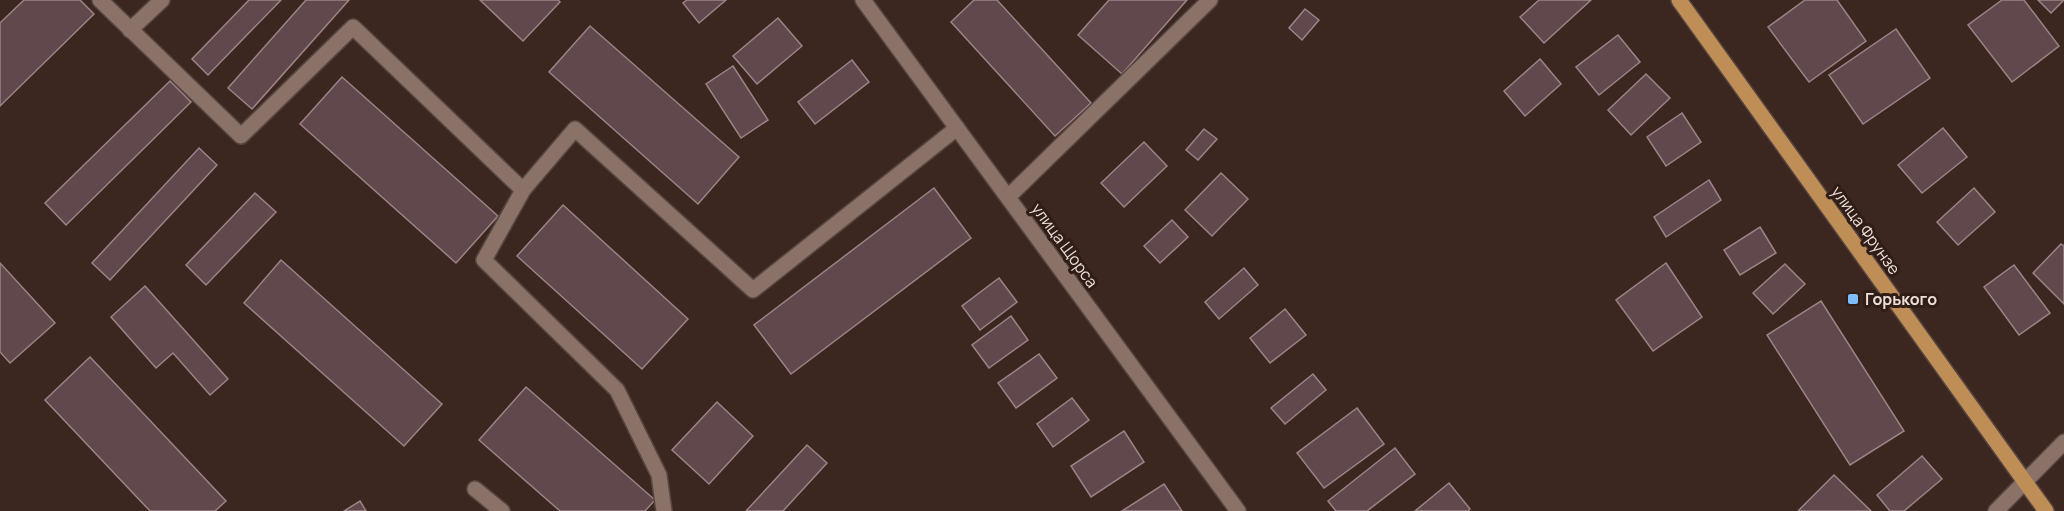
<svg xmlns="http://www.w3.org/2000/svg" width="2064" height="511" font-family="Manrope,sans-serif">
<rect width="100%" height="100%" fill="#3b2720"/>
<g fill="#60484c" stroke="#9d8286" stroke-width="1.5">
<polygon points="24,0 80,0 94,14 0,106 0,23"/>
<polygon points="249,0 281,0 208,75 192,59"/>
<polygon points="306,0 349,0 252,109 228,88"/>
<polygon points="480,0 558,0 560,2 523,41"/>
<polygon points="687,0 726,0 699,23 683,3"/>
<polygon points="974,0 997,0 1091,103 1055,136 951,22"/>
<polygon points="1109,0 1187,0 1122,74 1078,35"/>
<polygon points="1539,0 1591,0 1544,43 1520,17"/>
<polygon points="1805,0 1837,0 1866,41 1809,82 1768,27"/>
<polygon points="2002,0 2024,0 2059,46 2012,82 1968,25"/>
<polygon points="2038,0 2064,0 2051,13"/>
<polygon points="1305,9 1319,20 1302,40 1289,28"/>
<polygon points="778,18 802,46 757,84 733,56"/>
<polygon points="590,26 739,157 698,204 549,72"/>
<polygon points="1896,29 1930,78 1863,124 1829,75"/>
<polygon points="1618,35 1640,62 1599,95 1576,67"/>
<polygon points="1540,59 1561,84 1525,116 1504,91"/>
<polygon points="852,60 869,82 815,124 798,102"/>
<polygon points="733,66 768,120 741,138 706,84"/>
<polygon points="1646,74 1670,98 1631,135 1608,110"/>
<polygon points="342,77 498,216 456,263 300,124"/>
<polygon points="170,81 191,102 66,225 45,203"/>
<polygon points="1682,113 1701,142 1666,166 1647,137"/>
<polygon points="1943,128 1967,157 1922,193 1898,165"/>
<polygon points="1204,129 1217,139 1198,160 1186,150"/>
<polygon points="1144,142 1167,166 1124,207 1101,183"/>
<polygon points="199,148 217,165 110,280 92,263"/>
<polygon points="1221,173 1248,199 1212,236 1185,210"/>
<polygon points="1709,180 1721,200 1666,237 1654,217"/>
<polygon points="934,188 971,238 791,374 754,325"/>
<polygon points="1974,188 1995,212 1958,245 1937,222"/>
<polygon points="255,193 276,212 206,285 186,265"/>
<polygon points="563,205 688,319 642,369 517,256"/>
<polygon points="1172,220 1188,237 1160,263 1144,246"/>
<polygon points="1760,227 1776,253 1740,275 1724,250"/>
<polygon points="2061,244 2064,246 2064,304 2033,273"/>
<polygon points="281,260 442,404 404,446 244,303"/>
<polygon points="0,263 55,323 10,363 0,352"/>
<polygon points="1666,263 1702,317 1653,351 1616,300"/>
<polygon points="1785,264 1805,284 1773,314 1753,293"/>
<polygon points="2014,265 2050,313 2019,335 1984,287"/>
<polygon points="1244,268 1258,285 1219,319 1205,302"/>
<polygon points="999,278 1017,302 980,330 962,306"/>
<polygon points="145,286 228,379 210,395 173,353 156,368 111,317"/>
<polygon points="1821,301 1904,431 1850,465 1767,335"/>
<polygon points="1285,309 1306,335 1270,363 1250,338"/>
<polygon points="1011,316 1028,340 989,368 972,345"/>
<polygon points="1039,354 1057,378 1016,408 998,383"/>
<polygon points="90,357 226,501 215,511 150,511 45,400"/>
<polygon points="1313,374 1326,390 1285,424 1271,408"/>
<polygon points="526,387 655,500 645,511 560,511 479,440"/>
<polygon points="1072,398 1089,420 1053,447 1037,424"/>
<polygon points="717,402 753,436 709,484 672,450"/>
<polygon points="1357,408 1384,444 1324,488 1297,453"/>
<polygon points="1124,431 1144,462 1091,497 1071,466"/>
<polygon points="807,445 827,463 783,511 746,511"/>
<polygon points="1395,448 1415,474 1367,511 1336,511 1328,501"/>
<polygon points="1922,456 1942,479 1904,511 1890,511 1877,495"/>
<polygon points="1834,475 1871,511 1798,511"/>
<polygon points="1449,483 1470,509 1468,511 1415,511"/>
<polygon points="1164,484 1182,511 1122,511"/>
<polygon points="360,501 366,511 344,511"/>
</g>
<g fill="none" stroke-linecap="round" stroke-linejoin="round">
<defs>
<g id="minor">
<polyline points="100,0 241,136 353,27 523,190 484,260 617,390 659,475 664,511"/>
<polyline points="863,0 1238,511"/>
<polyline points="130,30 162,0"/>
<polyline points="523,190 575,129 753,290 957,128"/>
<polyline points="1008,197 1210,0"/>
<polyline points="475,489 502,511"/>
<polyline points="1996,511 2064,442"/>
</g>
<polyline id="major" points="1679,0 2046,511"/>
</defs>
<use href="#minor" stroke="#56453f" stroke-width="18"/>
<use href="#major" stroke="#56453f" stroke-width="18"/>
<use href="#minor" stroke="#8a7269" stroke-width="15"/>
<use href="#major" stroke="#bf8d56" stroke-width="15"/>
</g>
<rect fill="#7fbdfa" stroke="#301d16" stroke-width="2" x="1847" y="293" width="12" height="12" rx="3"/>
<g text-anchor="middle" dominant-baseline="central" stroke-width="6" stroke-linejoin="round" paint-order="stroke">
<g font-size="16" fill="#ecdfda" stroke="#301d16">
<text transform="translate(1866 230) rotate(54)">улица Фрунзе</text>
<text transform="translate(1065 245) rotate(54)">улица Щорса</text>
</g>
<g font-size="16" font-weight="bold" fill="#ecdfda" stroke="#301d16" text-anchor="start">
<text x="1865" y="299">Горького</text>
</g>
</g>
</svg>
